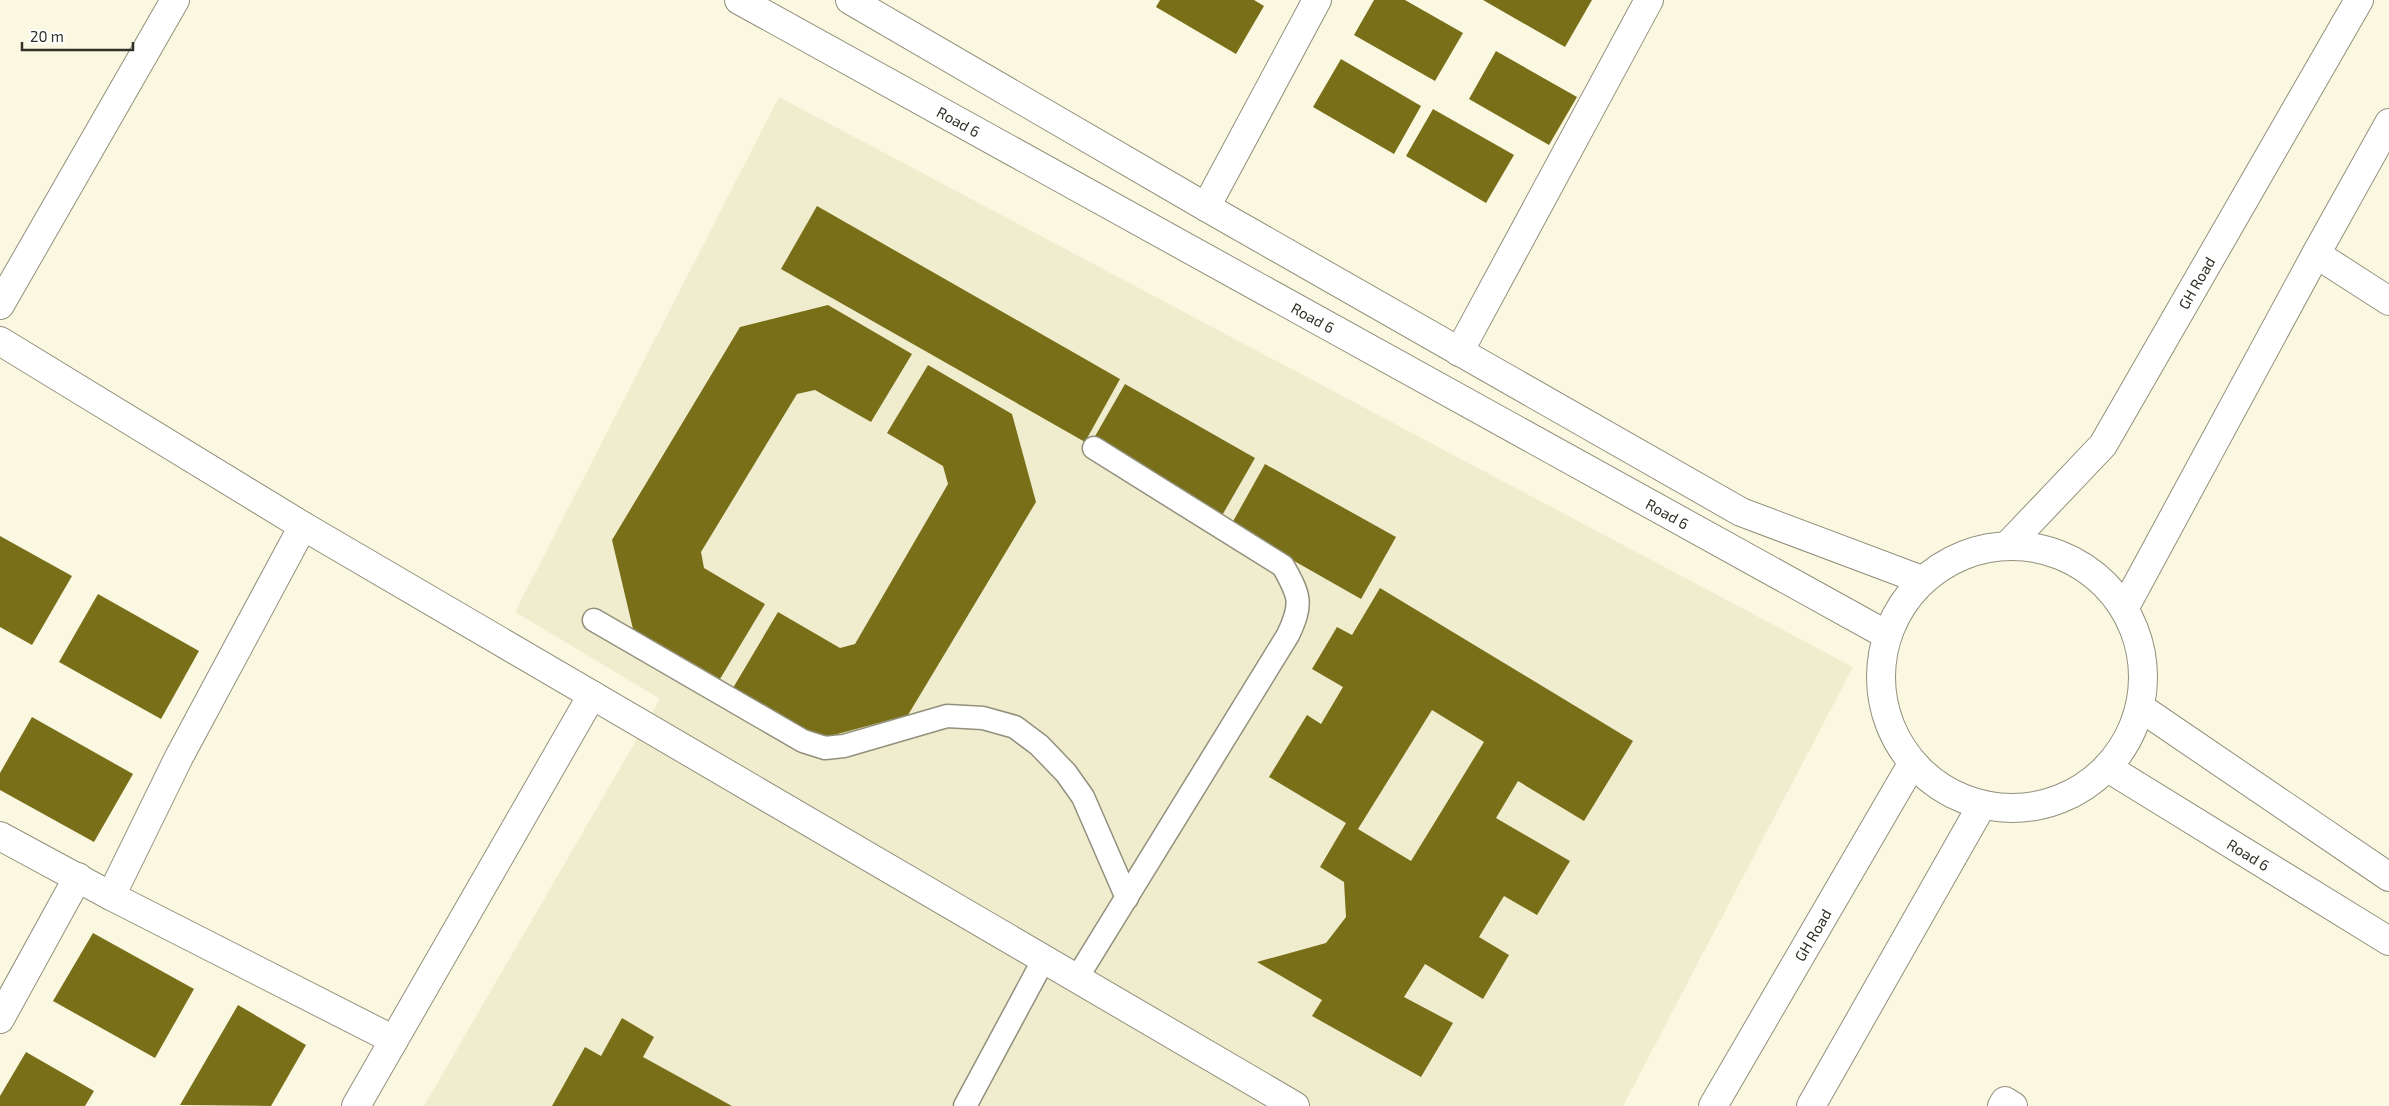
<svg xmlns="http://www.w3.org/2000/svg" width="2389" height="1106" font-family="'Exo 2',sans-serif">
<rect width="100%" height="100%" fill="#fbf8e2"/>
<polygon fill="#f0edcf" points="779,97 1853,667 1623,1106 424,1106 660,699 515,612"/>
<g fill="#7a6f19" fill-rule="evenodd">
<polygon points="1160,0 1254,0 1264,6 1236,54 1156,7"/>
<polygon points="1374,0 1405,0 1463,33 1435,81 1354,35"/>
<polygon points="1483,0 1592,0 1565,47"/>
<polygon points="1496,51 1577,97 1549,145 1469,99"/>
<polygon points="1341,59 1421,106 1394,154 1313,107"/>
<polygon points="1433,109 1514,155 1486,203 1406,156"/>
<polygon points="817,206 1120,379 1085,442 781,269"/>
<polygon points="828,305 912,354 871,422 815,390 797,394 701,552 704,568 765,604 720,679 633,629 612,540 740,327"/>
<polygon points="928,365 1012,414 1036,502 908,715 819,739 733,688 778,612 840,648 855,644 948,484 943,466 887,433"/>
<polygon points="1125,384 1255,458 1220,519 1090,445"/>
<polygon points="1265,464 1396,537 1361,599 1231,525"/>
<polygon points="0,536 72,576 32,645 0,627"/>
<path d="M 1380,588 L 1633,741 L 1584,821 L 1518,781 L 1496,818 L 1570,861 L 1537,915 L 1504,896 L 1479,937 L 1509,955 L 1483,999 L 1425,964 L 1404,997 L 1453,1023 L 1421,1077 L 1312,1016 L 1322,1000 L 1257,962 L 1326,943 L 1346,917 L 1344,882 L 1320,867 L 1346,823 L 1269,777 L 1307,715 L 1321,724 L 1343,687 L 1312,669 L 1337,627 L 1352,635 ZM 1432,710 L 1484,742 L 1411,861 L 1358,829 Z"/>
<polygon points="98,594 199,651 161,719 59,662"/>
<polygon points="32,717 133,774 94,842 0,790 0,773"/>
<polygon points="93,933 194,989 155,1058 53,1001"/>
<polygon points="238,1005 306,1045 271,1106 180,1105"/>
<polygon points="622,1018 654,1037 643,1057 732,1106 552,1106 585,1047 601,1056"/>
<polygon points="26,1052 94,1091 85,1106 0,1106 0,1096"/>
</g>
<g fill="none" stroke-linecap="round" stroke-linejoin="round">
<defs>
<g id="lane">
<polyline points="594,620 803,741 825,748 844,746 947,716 983,718 1015,727 1039,745 1066,773 1083,797 1127,898"/>
<path d="M 1077,978 L 1288,635 C 1303,603 1300,596 1283,566 L 1094,448"/>
<polyline points="965,1106 1044,959"/>
</g>
<g id="street">
<polyline points="1206,207 1317,0"/>
<polyline points="2316,254 2389,301"/>
<polyline points="0,305 175,0"/>
<polyline points="0,341 303,526 1295,1106"/>
<polyline points="1459,352 1649,0"/>
<polyline points="0,836 111,896 394,1040"/>
<polyline points="111,896 179,757 303,526"/>
<polyline points="0,1019 78,877"/>
<polyline points="356,1106 592,695"/>
<polyline points="2002,1106 2005,1101 2013,1106"/>
</g>
<g id="secondary">
<path id="s1" d="M 739,0 L 1887,635"/>
<polyline points="850,0 1206,207 1741,512 1922,580"/>
<path id="s2" d="M 2008,545 L 2103,445 L 2359,0"/>
<circle cx="2012" cy="677" r="131"/>
<polyline points="2125,607 2316,254 2389,123"/>
<polyline points="2141,708 2389,877"/>
<path id="s3" d="M 2108,768 L 2389,941"/>
<path id="s4" d="M 1713,1106 L 1912,764"/>
<polyline points="1811,1106 1982,805"/>
</g>
</defs>
<use href="#lane" stroke="#92907c" stroke-width="25"/>
<use href="#street" stroke="#92907c" stroke-width="30"/>
<use href="#secondary" stroke="#92907c" stroke-width="30"/>
<use href="#lane" stroke="#fff" stroke-width="22"/>
<use href="#street" stroke="#fff" stroke-width="28"/>
<use href="#secondary" stroke="#fff" stroke-width="28"/>
</g>
<g text-anchor="middle" dominant-baseline="central" stroke-width="5" stroke-linejoin="round" paint-order="stroke">
<g font-size="15" fill="#313128" stroke="#fff">
<text stroke="none"><textPath href="#s1" startOffset="251">Road 6</textPath></text>
<text stroke="none"><textPath href="#s2" startOffset="325">GH Road</textPath></text>
<text stroke="none"><textPath href="#s1" startOffset="656">Road 6</textPath></text>
<text stroke="none"><textPath href="#s1" startOffset="1061">Road 6</textPath></text>
<text stroke="none"><textPath href="#s3" startOffset="165">Road 6</textPath></text>
<text stroke="none"><textPath href="#s4" startOffset="198">GH Road</textPath></text>
</g>
</g>
<path d="M22 42v8h111v-8" fill="none" stroke="#313128" stroke-width="2.5"/>
<text x="30" y="42" font-size="15" fill="#313128" stroke="#ffffff" stroke-width="4" paint-order="stroke">20 m</text>
</svg>
